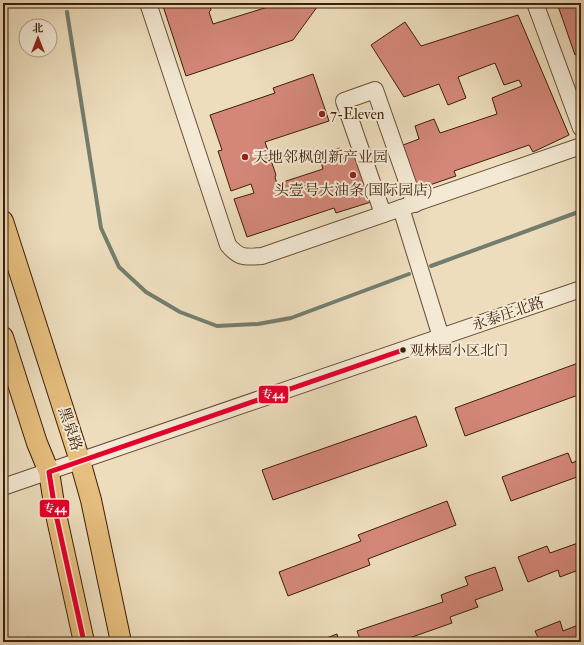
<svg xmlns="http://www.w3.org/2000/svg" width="584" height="645" font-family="'IM FELL Double Pica','Noto Serif SC',serif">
<rect width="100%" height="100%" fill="#edddbd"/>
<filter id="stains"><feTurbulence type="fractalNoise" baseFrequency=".005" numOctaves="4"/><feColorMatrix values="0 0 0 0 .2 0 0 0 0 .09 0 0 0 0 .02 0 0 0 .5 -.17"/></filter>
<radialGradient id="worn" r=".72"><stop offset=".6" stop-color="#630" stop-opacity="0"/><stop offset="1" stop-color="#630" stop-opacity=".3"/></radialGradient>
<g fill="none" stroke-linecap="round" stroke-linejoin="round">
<g stroke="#747d6d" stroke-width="4">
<polyline points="67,12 101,228 119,267 146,292 180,312 217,326 258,324 291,318 409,274"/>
<polyline points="431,266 581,211"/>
</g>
</g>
<g fill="#d48779" stroke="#3d1e08">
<polygon points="162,3 209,3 211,10 209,12 213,24 271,6 273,3 320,3 293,40 186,76"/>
<polygon points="557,3 581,3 581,53 575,55"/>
<polygon points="518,15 569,135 533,152 529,145 454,171 456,176 418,189 403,145 419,139 415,126 434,119 440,133 497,114 492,98 522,86 519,80 504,85 495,63 458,77 466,98 448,105 439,84 404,97 371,45 405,22 421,46"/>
<polygon points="313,74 329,121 265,142 276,175 275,177 277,184 323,169 319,155 340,148 344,159 359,154 374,201 336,213 334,208 247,237 234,199 254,193 251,184 231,191 218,151 222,150 210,115 275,93 273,88"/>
<polygon points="581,85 581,104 576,87"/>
<polygon points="581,362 581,394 465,436 455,408"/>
<polygon points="416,416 427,446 273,500 262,470"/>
<polygon points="568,453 572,463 581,459 581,487 577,477 511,501 502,477"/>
<polygon points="447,501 456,525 368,559 370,565 288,596 279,572 361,541 358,535"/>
<polygon points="578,543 581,548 581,569 560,577 558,570 528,582 518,557 547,546 550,553"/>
<polygon points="495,567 503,590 475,600 478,607 450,617 452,623 398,642 361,642 357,631 443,602 441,595 468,585 465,577"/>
<polygon points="3,584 7,595 3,596"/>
<polygon points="560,621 563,631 581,624 581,642 540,642 535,631"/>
<polygon points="337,634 339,642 316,642"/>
<polygon points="28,637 30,642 15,642"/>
</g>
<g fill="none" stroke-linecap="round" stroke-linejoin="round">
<defs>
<g id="minor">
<path d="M 148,3 L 228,245 C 240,259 245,257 262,256 L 581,146"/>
<polyline points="535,3 581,128"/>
<polyline points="401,208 441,337"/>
<polyline points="383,214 344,101 375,90 415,204"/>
<polyline points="3,487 581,289"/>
</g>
<g id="major">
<polyline points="3,221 80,461 91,500 121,642"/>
<polyline points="3,337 37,443 49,472 55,510 84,642"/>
</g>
</defs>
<use href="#minor" stroke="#694e35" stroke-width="18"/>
<use href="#major" stroke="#3d1e08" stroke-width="22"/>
<use href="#minor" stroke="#f3e9d4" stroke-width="16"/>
<use href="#major" stroke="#e6be7e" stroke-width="20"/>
<defs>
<polyline id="bus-1" points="84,642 55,510 49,472 403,350"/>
</defs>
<use href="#bus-1" stroke="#f3e9d4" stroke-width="8"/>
<use href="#bus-1" stroke="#e4002b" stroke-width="5"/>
</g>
<g fill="#8f2418" stroke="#f3e9d4" stroke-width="1.5">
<circle cx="322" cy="114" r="4"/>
<circle cx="245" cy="157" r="4"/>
<circle cx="353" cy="175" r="4"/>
</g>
<circle fill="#3d1e08" stroke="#f3e9d4" stroke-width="1.5" cx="403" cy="350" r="3.5"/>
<g text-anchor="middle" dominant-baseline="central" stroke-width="4" stroke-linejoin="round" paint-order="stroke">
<g font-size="14" fill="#3d1e08" stroke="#f3e9d4" text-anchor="start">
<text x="410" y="350">观林园小区北门</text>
</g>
<g font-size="15" fill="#3d1e08" stroke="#f3e9d4" text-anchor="start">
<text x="330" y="114">7-Eleven</text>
<text x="253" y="157">天地邻枫创新产业园</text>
<text x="353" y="190" text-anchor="middle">头壹号大油条(国际园店)</text>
</g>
<g font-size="15" fill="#3d1e08" stroke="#f3e9d4">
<text transform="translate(508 314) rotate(-19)">永泰庄北路</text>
<text transform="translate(70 429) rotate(72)">黑泉路</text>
</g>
</g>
<g stroke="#f3e9d4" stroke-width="1.5">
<rect x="258" y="385" width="31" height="19" rx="4" fill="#e4002b"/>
<rect x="39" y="499" width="31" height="19" rx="4" fill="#e4002b"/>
</g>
<g font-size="11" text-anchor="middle" font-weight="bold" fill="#fff">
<text x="273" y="398">专44</text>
<text x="55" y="512">专44</text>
</g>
<rect width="584" height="645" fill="none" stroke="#edddbd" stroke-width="16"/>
<rect x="4" y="4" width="576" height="637" fill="none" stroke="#3d1e08" stroke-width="2"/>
<rect x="8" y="8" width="568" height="629" fill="none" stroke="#3d1e08"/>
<g transform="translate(38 38)"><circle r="19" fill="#f3e9d4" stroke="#aa9882"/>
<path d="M0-3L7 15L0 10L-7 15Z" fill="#8f2418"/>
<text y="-6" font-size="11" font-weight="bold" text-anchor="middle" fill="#3d1e08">北</text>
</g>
<rect width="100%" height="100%" filter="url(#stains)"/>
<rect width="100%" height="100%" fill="url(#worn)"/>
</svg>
